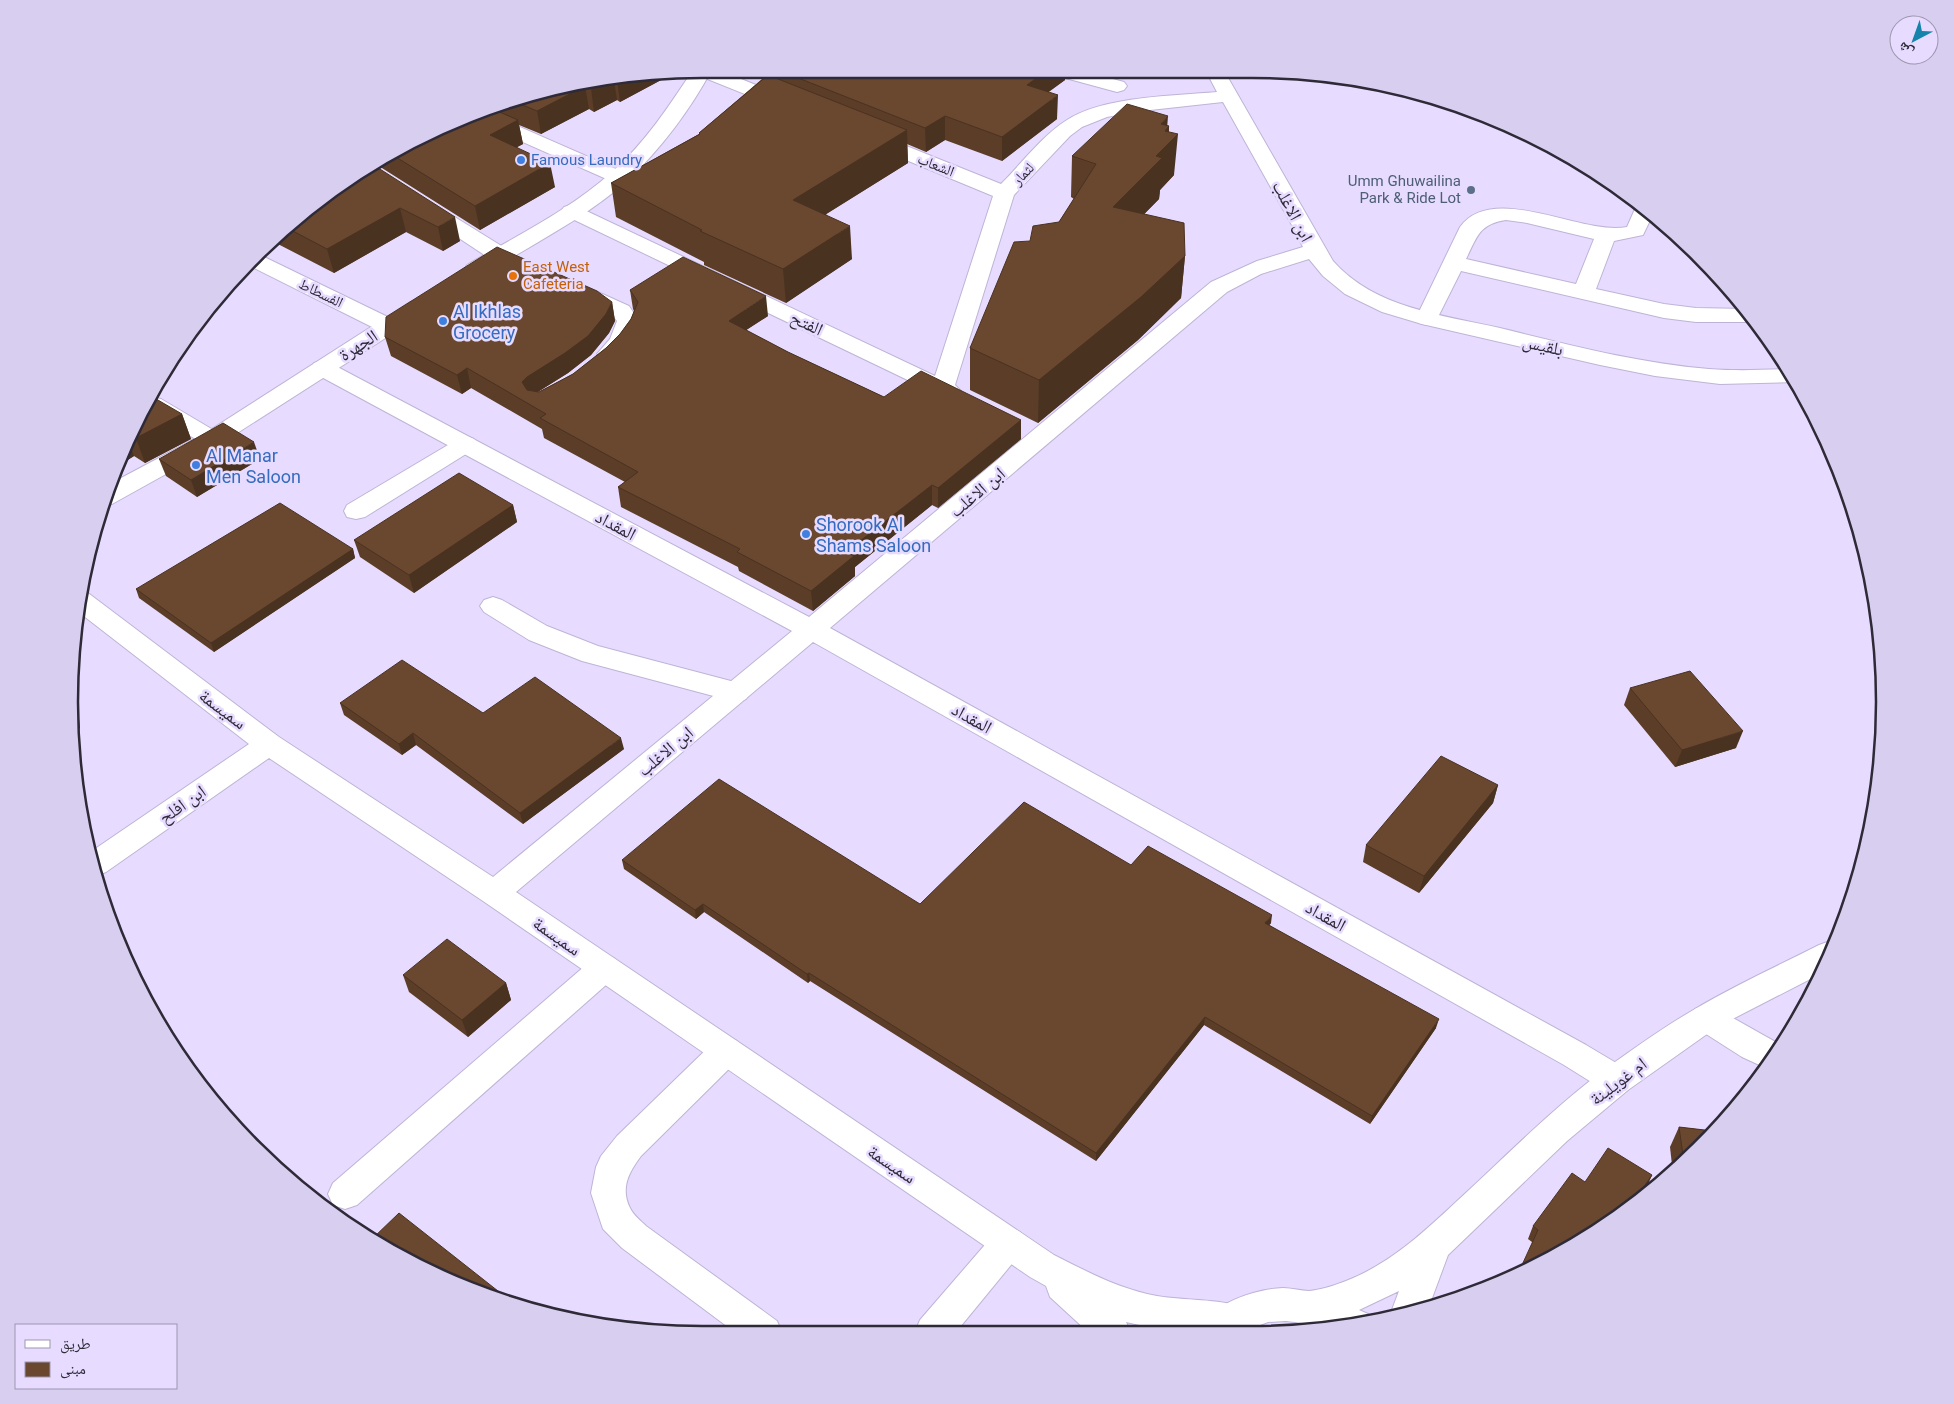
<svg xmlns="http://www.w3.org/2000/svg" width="1954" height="1404" font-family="Roboto,'Noto Naskh Arabic',sans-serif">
<rect width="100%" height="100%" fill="#e7dcff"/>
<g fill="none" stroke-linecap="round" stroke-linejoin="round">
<defs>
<g id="lane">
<polygon points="1045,69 1075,69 1124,82 1127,86 1124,90 1117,92 1047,73"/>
<path d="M 1639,204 L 1653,214 L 1643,235 L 1614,241 L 1596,289 L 1664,304 L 1696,308 L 1746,309 L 1755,322 L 1696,322 L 1664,318 L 1461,271 L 1435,323 L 1427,325 L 1419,323 L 1416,318 L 1460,227 C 1493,181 1582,236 1627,227 L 1635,209 ZM 1506,220 L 1527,223 L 1594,239 L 1576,284 L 1466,259 C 1477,237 1479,224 1506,220 Z"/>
<path d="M 578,283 L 629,306 L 639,321 C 635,340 622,364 600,359 L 597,354 L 610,339 L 617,321 L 613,316 L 570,295 L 567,290 L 570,285 Z"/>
<polygon points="466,436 474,439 478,444 474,449 365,517 356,519 347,517 344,511 347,505 458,439"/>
<polygon points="493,597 502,600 547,626 598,646 746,685 750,692 746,699 736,702 582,661 529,640 484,612 480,606 484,600"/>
<polygon points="604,955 615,959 620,968 615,977 357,1205 345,1209 333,1205 328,1194 333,1183 593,959"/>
<path d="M 726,1037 L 737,1041 L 742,1051 L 737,1061 L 641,1156 C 629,1172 620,1188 630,1208 C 633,1215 641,1221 646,1226 L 777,1321 L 782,1333 L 736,1333 L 622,1248 L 603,1229 L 591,1193 L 596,1167 L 601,1156 L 617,1136 L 715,1041 Z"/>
<polygon points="1008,1227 1020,1232 1025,1243 1020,1254 956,1332 915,1332 920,1320 996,1232"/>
</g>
<g id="street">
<polygon points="716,69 791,99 794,103 791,107 784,109 777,107 695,74 693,70"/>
<path d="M 1205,69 L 1223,69 L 1333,261 C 1374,308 1442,315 1500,328 C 1569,345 1638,363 1709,369 C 1735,371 1762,370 1789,369 L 1798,382 L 1720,384 L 1655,376 L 1600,365 L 1422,324 L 1382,312 L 1345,294 L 1323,276 L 1309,259 L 1261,274 L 1227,292 L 830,628 L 1586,1045 L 1628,1070 L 1632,1080 L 1628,1090 L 1616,1094 L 1604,1090 L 1564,1065 L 813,642 L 516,892 L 1054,1255 C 1088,1272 1119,1289 1157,1296 C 1185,1301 1217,1298 1244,1308 L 1249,1320 L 1244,1330 L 1166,1331 L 1126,1322 L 1130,1331 L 1087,1331 L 1050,1297 L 1046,1286 L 1030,1277 L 483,901 L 269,758 L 106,872 L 98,875 L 92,851 L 249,744 L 76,610 L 81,591 L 88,593 L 279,737 L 493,877 L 792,631 L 314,373 L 311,368 L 314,363 L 322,361 L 330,363 L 809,617 L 1211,282 L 1257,261 L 1303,247 L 1293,227 L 1223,102 L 1132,112 L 1107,117 L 1082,127 L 1070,136 L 1014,195 L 955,385 L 961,391 L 957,396 L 949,398 L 941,396 L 564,215 L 561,211 L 564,207 L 571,205 L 578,207 L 935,376 L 993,196 L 865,143 L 862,139 L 865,135 L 872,133 L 879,135 L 1001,184 C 1021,164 1043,135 1067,120 C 1104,96 1174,96 1217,92 Z"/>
<polygon points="481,110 625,173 628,177 625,181 618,183 611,181 464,116"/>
<polygon points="425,201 432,203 508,250 511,255 508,260 500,261 492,260 418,211 415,207 418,203"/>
<polygon points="260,255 396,321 399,326 396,331 388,333 380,331 248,265"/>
<polygon points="150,397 161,399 220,434 224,439 220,444 212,446 204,444 145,409 144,408"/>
<polygon points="1706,1005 1717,1009 1781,1045 1766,1068 1742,1057 1695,1027 1690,1018 1695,1009"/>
</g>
<g id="secondary">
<path d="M 712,69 C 691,109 660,150 627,181 C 584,219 531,245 483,275 L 475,276 L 467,275 L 464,270 L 467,265 C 516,236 570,210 612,172 C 645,143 669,106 693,70 Z"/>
<polygon points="418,300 426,302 429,307 426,312 220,444 112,504 101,505 108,485 204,434 410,302"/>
<path d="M 1830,941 L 1835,943 L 1824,972 L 1717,1027 L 1628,1090 L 1567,1141 L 1448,1255 L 1428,1309 L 1392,1318 L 1390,1315 L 1399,1291 L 1359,1310 L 1368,1314 L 1371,1323 L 1335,1330 L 1326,1330 L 1303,1323 L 1286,1321 L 1268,1322 L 1247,1330 L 1201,1331 C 1209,1303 1257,1289 1283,1288 C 1292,1288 1301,1291 1309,1291 C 1320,1290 1336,1285 1346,1281 C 1395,1262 1431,1225 1469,1190 C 1513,1149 1556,1106 1604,1070 C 1633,1049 1664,1027 1695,1009 C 1735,985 1778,966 1819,945 Z"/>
</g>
</defs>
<use href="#lane" stroke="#beb4d5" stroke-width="2"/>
<use href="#street" stroke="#beb4d5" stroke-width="2"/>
<use href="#secondary" stroke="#beb4d5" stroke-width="2"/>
<use href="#lane" fill="#fff" fill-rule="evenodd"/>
<use href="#street" fill="#fff" fill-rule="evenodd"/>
<use href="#secondary" fill="#fff" fill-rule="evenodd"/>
</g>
<g fill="#5b3d28">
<polygon points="738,69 1065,69 1065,80 1048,92 1057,119 1002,161 945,140 926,152 907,144 908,163 826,214 852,259 786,303 704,265 704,262 616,217 611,183 699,134 699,133 762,79"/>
<polygon points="676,72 620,102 617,100 594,112 589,109 541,134 519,125 523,144 517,147 555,187 480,230 374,163 459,117 538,90"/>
<polygon points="1167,126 1169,126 1169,132 1174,175 1160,190 1159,199 1144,214 1185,256 1181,298 1138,340 1038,423 970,390 970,348 1030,241 1059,222 1074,199 1071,197 1072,156"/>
<polygon points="372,164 460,241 443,251 406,232 334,273 274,242 350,175"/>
<polygon points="630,290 768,316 746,330 788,352 884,397 1021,420 1021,439 938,508 932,505 855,567 855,576 813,611 739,571 738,567 621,507 618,487 625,482 544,438 542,429 471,388 462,394 391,356 385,337 612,302 615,321 609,333 591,355 568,373 538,392 539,392 573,374 606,348 620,334 631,319 634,311 633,309"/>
<polygon points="182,414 191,439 145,463 134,456 115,468 134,422"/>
<polygon points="159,459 260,459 197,497 166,476"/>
<polygon points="513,505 517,522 414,593 360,557 354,540"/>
<polygon points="353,549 355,558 214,652 139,598 136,589"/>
<polygon points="1630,688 1736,748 1675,767 1624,705"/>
<polygon points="340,703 483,713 624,749 523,824 416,745 402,755 344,715"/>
<polygon points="1498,785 1493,803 1419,893 1363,862 1366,845"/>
<polygon points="622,860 920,904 1131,865 1271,923 1269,925 1436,1028 1370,1124 1204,1025 1096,1161 810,981 808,983 704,912 696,919 624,869"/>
<polygon points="403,975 506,983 511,1000 468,1037 409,992"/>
<polygon points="1679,1127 1713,1131 1673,1174 1670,1147"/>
<polygon points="1652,1175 1646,1188 1638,1199 1532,1270 1532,1242 1528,1239 1533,1226 1585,1182"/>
</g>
<g fill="#4a3221">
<polygon points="1049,69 1065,69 1065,80 1027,108 1027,85"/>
<polygon points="676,72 620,102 617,80"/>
<polygon points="614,80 617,100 594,112 591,88 603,82"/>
<polygon points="585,86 589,109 541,134 537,111"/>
<polygon points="1058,95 1057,119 1002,161 1002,137"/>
<polygon points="945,116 945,140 926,152 925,128"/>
<polygon points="1168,116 1167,129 1169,126 1168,144 1178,134 1174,175 1160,190 1159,199 1111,248 1113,207 1161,124"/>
<polygon points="518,120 523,144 495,159 490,135"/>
<polygon points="907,130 908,163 796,233 793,200"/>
<polygon points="550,163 555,187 480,230 475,206"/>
<polygon points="400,208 406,232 334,273 327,249"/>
<polygon points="455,217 460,241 443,251 438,227"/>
<polygon points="850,226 852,259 786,303 783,269"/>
<polygon points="1185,256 1181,298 1138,340 1038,423 1039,380"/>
<polygon points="766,296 768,316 731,340 729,321"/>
<polygon points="612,302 615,321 609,333 591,355 568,373 531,396 522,382 527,377"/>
<polygon points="467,368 471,388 462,394 457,375"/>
<polygon points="182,414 191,439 145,463 136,438"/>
<polygon points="1021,420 1021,439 938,508 938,488"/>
<polygon points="127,438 134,456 115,468"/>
<polygon points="254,442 260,459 197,497 191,480"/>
<polygon points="932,485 932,505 855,567 855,576 813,611 811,591 846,552"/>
<polygon points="513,505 517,522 414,593 409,575"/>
<polygon points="353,549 355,558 214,652 211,643"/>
<polygon points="74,695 77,701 80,728 74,734"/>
<polygon points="1743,731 1736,748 1675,767 1682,750"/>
<polygon points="413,733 416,745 402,755 399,744"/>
<polygon points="621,738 624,749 523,824 520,813"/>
<polygon points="1498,785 1493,803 1419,893 1424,876"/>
<polygon points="703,904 704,912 696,919 695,910"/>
<polygon points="1272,915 1271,923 1264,932 1265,923"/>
<polygon points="809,973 810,981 808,983 807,974"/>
<polygon points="506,983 511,1000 468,1037 462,1020"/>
<polygon points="1205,1017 1204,1025 1096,1161 1096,1153"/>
<polygon points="1439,1019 1436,1028 1370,1124 1372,1116"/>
<polygon points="1652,1175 1646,1188 1638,1199 1633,1203"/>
</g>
<g fill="#6a472f" stroke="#4a3221">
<polygon points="786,69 1049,69 1027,85 1058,95 1002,137 945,116 925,128 783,72"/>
<polygon points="768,75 907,130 793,200 850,226 783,269 700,231 702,230 611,183 700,134 699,133"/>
<polygon points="603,82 591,88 585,86 537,111 511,100 538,90"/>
<polygon points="1127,104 1168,116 1161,124 1169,126 1165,131 1178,134 1156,156 1162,158 1113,207 1184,223 1185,256 1141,297 1039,380 970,348 1014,242 1030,241 1033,226 1059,222 1096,164 1072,156"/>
<polygon points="488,107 518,120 490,135 550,163 475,206 391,154 459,117"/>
<polygon points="372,164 455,217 438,227 400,208 327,249 289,229 350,175"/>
<polygon points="497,247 597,291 612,302 606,314 588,336 565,353 527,377 522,382 527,390 539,392 573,374 606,348 620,334 631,319 638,302 630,290 683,257 766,296 729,321 788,352 884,397 921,371 1021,420 938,488 932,485 846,552 854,556 811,591 737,552 740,549 618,487 638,472 540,418 546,414 467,368 457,375 385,337 386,317"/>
<polygon points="151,396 182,414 136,438 129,434 134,422"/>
<polygon points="223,423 254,442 191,480 159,459"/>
<polygon points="459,473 513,505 409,575 354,540"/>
<polygon points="280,503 353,549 211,643 136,589"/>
<polygon points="402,660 483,713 535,677 621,738 520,813 413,733 399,744 340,703"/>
<polygon points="1690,671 1743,731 1682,750 1630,688"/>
<polygon points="74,705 76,719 74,720"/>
<polygon points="1441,756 1498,785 1424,876 1366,845"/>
<polygon points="719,779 920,904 1024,802 1131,865 1148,846 1272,915 1265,923 1439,1019 1372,1116 1205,1017 1096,1153 809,973 807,974 703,904 695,910 622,860"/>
<polygon points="447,939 506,983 462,1020 403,975"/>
<polygon points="1679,1127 1713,1131 1684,1162"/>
<polygon points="1608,1148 1652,1175 1633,1203 1532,1270 1517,1276 1538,1230 1533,1226 1572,1173 1585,1182"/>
<polygon points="399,1213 517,1306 422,1270 372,1239"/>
</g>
<g fill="#3f7fe0" stroke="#e7dcff" stroke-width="2">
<circle cx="521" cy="160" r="5"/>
<circle cx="443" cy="321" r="5"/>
<circle cx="196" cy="465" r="5"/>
<circle cx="806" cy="534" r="5"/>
</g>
<circle fill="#5c6f8a" stroke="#e7dcff" stroke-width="2" cx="1471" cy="190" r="5"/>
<circle fill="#e8710a" stroke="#e7dcff" stroke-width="2" cx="513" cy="276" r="5"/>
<g text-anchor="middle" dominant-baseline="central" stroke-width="5" stroke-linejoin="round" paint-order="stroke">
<g font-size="15" fill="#366cbe" stroke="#e7dcff" text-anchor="start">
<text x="531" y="160">Famous Laundry</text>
</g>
<g font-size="15" fill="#2e2a37" stroke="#e7dcff">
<text transform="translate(936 165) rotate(22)">الشعاب</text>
<text transform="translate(1023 174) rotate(-46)">لثمار</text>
<text transform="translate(321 293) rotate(26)">الفسطاط</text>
</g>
<g font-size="15" fill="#4e5e75" stroke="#e7dcff" text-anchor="end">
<text x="1461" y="181">Umm Ghuwailina<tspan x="1461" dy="17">Park &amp; Ride Lot</tspan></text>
</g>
<g font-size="15" fill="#c56008" stroke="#e7dcff" text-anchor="start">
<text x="523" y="267">East West<tspan x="523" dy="17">Cafeteria</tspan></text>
</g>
<g font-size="18" fill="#2e2a37" stroke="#e7dcff">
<text transform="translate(1293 211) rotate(62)">ابن الاغلب</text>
<text transform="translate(807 323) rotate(25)">الفتح</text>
<text transform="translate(358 345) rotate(-33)">الجهرة</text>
<text transform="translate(1543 345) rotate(13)">بلقيس</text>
<text transform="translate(977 492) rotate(-40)">ابن الاغلب</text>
<text transform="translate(616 525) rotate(28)">المقداد</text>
<text transform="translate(223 709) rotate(37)">سميسمة</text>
<text transform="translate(972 718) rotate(29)">المقداد</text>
<text transform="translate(665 751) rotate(-40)">ابن الاغلب</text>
<text transform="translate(182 804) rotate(-35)">ابن افلح</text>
<text transform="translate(1326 916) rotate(29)">المقداد</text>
<text transform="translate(557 936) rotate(35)">سميسمة</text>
<text transform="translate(1618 1081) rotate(-37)">ام غويلينة</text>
<text transform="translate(892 1164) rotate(34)">سميسمة</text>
</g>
<g font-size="18" fill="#366cbe" stroke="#e7dcff" text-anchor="start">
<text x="453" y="311">Al Ikhlas<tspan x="453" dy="21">Grocery</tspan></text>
<text x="206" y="455">Al Manar<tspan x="206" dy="21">Men Saloon</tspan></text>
<text x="816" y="524">Shorook Al<tspan x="816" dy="21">Shams Saloon</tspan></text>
</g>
</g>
<path d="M0 0H1954V1404H0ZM702 78H1252A624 624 0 0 1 1876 702V702A624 624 0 0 1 1252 1326H702A624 624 0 0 1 78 702V702A624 624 0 0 1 702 78Z" fill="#d8ceef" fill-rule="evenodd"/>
<path fill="none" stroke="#2e2a37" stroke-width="2.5" d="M702 78H1252A624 624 0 0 1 1876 702V702A624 624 0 0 1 1252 1326H702A624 624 0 0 1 78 702V702A624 624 0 0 1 702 78Z"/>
<rect x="15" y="1324" width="162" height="65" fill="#e7dcff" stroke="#9d95af"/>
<rect x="25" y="1340" width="25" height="8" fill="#ffffff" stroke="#9d95af"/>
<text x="60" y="1349" font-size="15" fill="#2e2a37">طريق</text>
<rect x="25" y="1362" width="25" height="15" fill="#6a472f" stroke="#9d95af"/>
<text x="60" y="1374" font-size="15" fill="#2e2a37">مبنى</text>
<g transform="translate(1914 40) rotate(221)"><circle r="24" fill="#e7dcff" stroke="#9d95af"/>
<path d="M0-4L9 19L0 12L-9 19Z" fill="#1583aa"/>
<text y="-8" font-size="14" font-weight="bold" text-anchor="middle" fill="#2e2a37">ش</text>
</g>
</svg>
